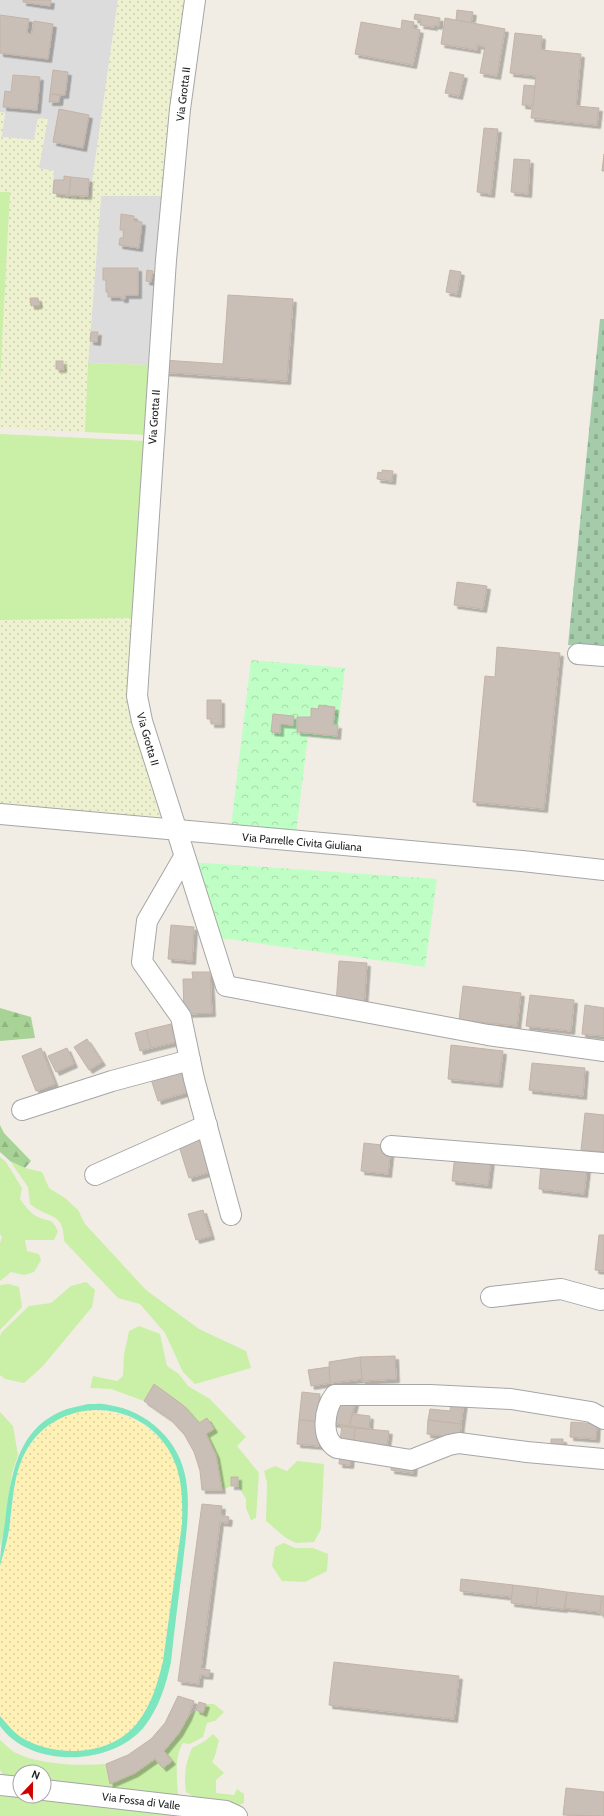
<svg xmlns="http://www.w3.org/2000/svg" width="604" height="1816" font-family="Cabin,sans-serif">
<defs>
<pattern id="farmland-dots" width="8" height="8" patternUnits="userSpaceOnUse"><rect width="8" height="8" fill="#eef1cf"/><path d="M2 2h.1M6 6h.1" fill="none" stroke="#ccceb1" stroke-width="1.8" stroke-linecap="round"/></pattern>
<pattern id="forest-firs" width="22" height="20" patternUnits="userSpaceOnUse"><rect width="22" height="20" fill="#a8d396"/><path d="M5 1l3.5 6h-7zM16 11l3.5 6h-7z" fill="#90b581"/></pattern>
<pattern id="sand-dots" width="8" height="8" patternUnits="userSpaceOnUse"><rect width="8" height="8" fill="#fff1b5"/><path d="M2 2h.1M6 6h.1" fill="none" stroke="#dace9b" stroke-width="1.8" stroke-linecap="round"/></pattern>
<pattern id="cemetery-stones" width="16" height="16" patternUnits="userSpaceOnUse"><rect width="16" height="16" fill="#a4ccaa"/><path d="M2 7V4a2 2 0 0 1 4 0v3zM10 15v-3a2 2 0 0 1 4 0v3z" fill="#8daf92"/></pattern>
<pattern id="park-crowns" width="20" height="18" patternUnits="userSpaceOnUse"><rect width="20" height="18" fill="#bffec4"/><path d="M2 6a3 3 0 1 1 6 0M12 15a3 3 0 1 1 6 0" fill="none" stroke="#a4d9a8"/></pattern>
<filter id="shadow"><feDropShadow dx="3.5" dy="3.5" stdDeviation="0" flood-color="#0004"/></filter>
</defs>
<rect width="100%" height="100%" fill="#f1ede5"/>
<g fill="#dddcdc">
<polygon points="0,0 118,0 90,197 52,194 39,168 38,118 34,140 1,137 5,113 0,112"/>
<polygon points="101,196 168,196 153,365 88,363"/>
</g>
<g fill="url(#farmland-dots)">
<polygon points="118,0 191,0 168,196 101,196 88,363 85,432 0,428 0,381 10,193 0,192 0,112 5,113 2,137 34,140 38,118 48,119 39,168 54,171 52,194 90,197"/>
<polygon points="136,618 132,698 164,813 162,818 0,803 0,620"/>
</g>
<g fill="#caefa7">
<polygon points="0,192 10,192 0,381"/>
<polygon points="88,363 153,365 147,435 85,432"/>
<polygon points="0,434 147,441 136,618 0,620"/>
<path d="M 0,1157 L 6,1162 L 22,1188 L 20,1199 C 25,1206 31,1214 38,1217 C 49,1223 51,1216 58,1231 L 54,1240 L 25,1240 L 27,1251 L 39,1254 L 41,1260 L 34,1272 L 24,1275 L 11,1272 L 0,1281 L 0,1243 L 2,1237 L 0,1234 Z"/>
<path d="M 10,1161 L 25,1168 L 42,1172 L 49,1188 L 65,1198 L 78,1210 L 85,1224 L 146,1290 L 199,1329 L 246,1351 L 251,1368 L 195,1384 L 183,1372 L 165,1333 L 140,1304 L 118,1298 L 64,1241 C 64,1211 48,1219 30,1204 L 28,1187 Z"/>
<polygon points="86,1282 95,1290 92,1307 42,1367 24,1383 5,1379 0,1375 0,1336 2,1332 29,1306 51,1303 71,1286"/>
<polygon points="9,1284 19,1287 22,1307 0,1330 0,1285"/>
<polygon points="139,1326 160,1334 167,1366 179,1374 188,1386 210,1399 246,1437 237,1446 259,1473 256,1518 251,1520 246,1508 246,1499 238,1486 238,1477 231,1477 231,1486 222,1490 216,1455 206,1434 214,1429 207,1418 199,1423 183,1405 154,1384 144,1401 111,1389 90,1388 93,1376 117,1381 123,1376 124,1355 129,1331"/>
<polygon points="0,1412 13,1426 18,1455 12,1473 4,1531 0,1546"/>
<polygon points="297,1461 324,1464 321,1529 314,1542 296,1543 286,1538 266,1521 267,1483 264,1471 275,1466 287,1471"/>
<polygon points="284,1543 295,1548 313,1548 328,1554 327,1571 305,1582 282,1581 272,1566 275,1547"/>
<path d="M 206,1704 L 214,1704 L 224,1712 L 215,1721 L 207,1723 L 203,1737 L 190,1744 L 183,1743 C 174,1757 177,1779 178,1795 L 174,1797 L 44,1782 L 44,1772 L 20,1772 L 20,1779 L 5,1778 L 0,1770 L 0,1740 C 4,1743 9,1749 14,1752 C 38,1765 79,1766 106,1764 L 110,1784 L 135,1773 L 155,1759 L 164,1768 L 172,1761 L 164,1751 L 179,1733 L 188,1717 L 196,1710 L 203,1713 Z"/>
<path d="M 213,1734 L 219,1740 L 215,1756 L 212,1762 L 224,1773 L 216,1780 L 216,1793 L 234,1795 L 237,1789 L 244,1794 L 244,1803 L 239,1805 L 200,1800 L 186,1792 C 184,1774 185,1765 192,1748 L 205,1741 Z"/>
<polygon points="0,1790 20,1796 44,1796 226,1816 0,1816"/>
</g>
<g fill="url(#forest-firs)">
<polygon points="0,1008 31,1017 35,1038 0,1041"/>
<polygon points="0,1125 4,1133 31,1161 25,1168 10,1161 0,1152"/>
</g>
<path fill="url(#sand-dots)" d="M 89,1410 C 135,1411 170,1433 181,1481 C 184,1495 183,1510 182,1524 L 163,1661 C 158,1682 152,1704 138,1722 C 112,1756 59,1758 24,1739 C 15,1734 7,1724 0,1716 L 0,1566 L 9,1533 L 16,1475 L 22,1457 L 40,1432 L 53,1422 L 70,1413 Z"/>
<polygon fill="url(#cemetery-stones)" points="600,319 604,319 604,648 568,645"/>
<g fill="url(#park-crowns)">
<polygon points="251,660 345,668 337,738 308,736 296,833 231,826"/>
<polygon points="191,862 437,879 425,967 214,937"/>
</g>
<path fill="#7ce6be" d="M 88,1404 C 95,1404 102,1403 109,1405 C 148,1411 180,1441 186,1480 C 191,1511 185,1541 182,1571 C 178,1602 174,1632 171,1662 C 166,1685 159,1708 144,1727 C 112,1766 31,1769 0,1726 L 0,1716 C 7,1724 15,1734 24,1739 C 59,1758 112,1756 138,1722 C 152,1704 158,1682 163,1661 L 182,1524 C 183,1495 182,1467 164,1443 C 131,1399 63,1399 31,1443 C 13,1468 13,1501 9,1530 C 7,1542 3,1554 0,1566 C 0,1548 4,1532 6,1514 C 12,1471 19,1426 67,1409 C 73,1407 81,1406 88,1404 Z"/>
<g fill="#c9bfb7" stroke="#c4b3a6" filter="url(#shadow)">
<polygon points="23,0 51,0 50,6 23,2"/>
<polygon points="457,10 473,12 471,23 456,20"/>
<polygon points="415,14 440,18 439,26 434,25 434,27 420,25 421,20 414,19"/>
<polygon points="0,15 29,19 27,33 32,34 34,21 53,24 48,59 0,53"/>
<polygon points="445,18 505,29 497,76 480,73 485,47 477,45 477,50 441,44"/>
<polygon points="402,20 414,22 413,28 420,30 413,65 355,54 361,22 401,29"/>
<polygon points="515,33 542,36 541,50 581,54 576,106 599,108 597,125 531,118 536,76 510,73"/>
<polygon points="53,70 68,72 65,95 50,94"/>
<polygon points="450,72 464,75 459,96 445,93"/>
<polygon points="13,75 40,77 37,110 3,107 5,91 11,92"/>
<polygon points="524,85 535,86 533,106 522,105"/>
<polygon points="50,94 60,95 59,102 49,102"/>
<polygon points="59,109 89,115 83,148 53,142"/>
<polygon points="484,128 498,129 491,194 477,192"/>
<polygon points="604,154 604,171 602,171"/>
<polygon points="514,159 530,160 528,194 511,192"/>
<polygon points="64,176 71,177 69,195 53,193 54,180 64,180"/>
<polygon points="71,177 89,179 88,196 69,195"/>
<polygon points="121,214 134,216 134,221 142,222 139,248 119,245 120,238 123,238 124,230 120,230"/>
<polygon points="103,268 138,268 138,295 125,295 125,299 121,299 121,297 108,297 108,292 106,292 106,280 103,280"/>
<polygon points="147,270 153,271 151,282 146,281"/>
<polygon points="450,270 461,272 457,294 446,292"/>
<polygon points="228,295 293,299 287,381 162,372 163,360 223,364"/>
<polygon points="30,298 38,298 39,305 31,306"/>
<polygon points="91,332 98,332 97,342 90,341"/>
<rect x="56" y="361" width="7" height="8"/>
<polygon points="382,470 393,471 392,481 377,479 378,472 382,473"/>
<polygon points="457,582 487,586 483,609 454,605"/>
<polygon points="497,647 560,653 544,809 473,802 485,676 495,677"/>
<polygon points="207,700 221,700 221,724 211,724 211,719 207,719"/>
<polygon points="319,705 335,707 333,725 338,725 337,736 297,732 297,717 311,717 311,708 318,709"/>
<polygon points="273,714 294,716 293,725 280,724 280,733 271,732"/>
<polygon points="171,925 194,927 192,961 168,959"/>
<polygon points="339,961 367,963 364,1006 336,1004"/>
<polygon points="192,972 210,972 212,1013 184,1014 183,979 193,979"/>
<polygon points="463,986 521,993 517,1026 459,1020"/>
<polygon points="530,995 574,1000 571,1031 526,1026"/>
<polygon points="585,1005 604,1008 604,1036 582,1034"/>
<polygon points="171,1024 176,1042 151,1048 146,1030"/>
<polygon points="146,1030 151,1048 140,1051 135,1033"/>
<polygon points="87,1039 102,1062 89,1070 74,1047"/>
<polygon points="451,1045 503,1051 499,1084 448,1079"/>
<polygon points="41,1048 55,1084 36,1091 22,1056"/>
<polygon points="67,1048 74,1064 56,1072 48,1056"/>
<polygon points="532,1063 585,1068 583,1096 529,1090"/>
<polygon points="180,1067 188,1092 158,1101 150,1076"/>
<polygon points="585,1113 604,1115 604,1152 581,1150"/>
<polygon points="199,1137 210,1172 189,1178 178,1143"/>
<polygon points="364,1143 391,1146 388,1174 361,1171"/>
<polygon points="455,1155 491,1160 488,1185 452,1181"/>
<polygon points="541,1164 587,1169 584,1194 539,1189"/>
<polygon points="203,1210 211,1236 196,1240 188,1214"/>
<polygon points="599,1235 604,1235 604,1271 595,1270"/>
<polygon points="395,1356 396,1379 362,1381 360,1357"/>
<polygon points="360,1357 362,1379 330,1383 329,1362"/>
<polygon points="329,1367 330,1383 311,1386 308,1370"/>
<polygon points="154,1384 183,1405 199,1423 207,1418 214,1429 206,1434 216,1455 222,1490 202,1490 200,1471 197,1461 194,1452 184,1434 170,1419 144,1401"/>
<polygon points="302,1392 320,1394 317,1421 299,1420"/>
<polygon points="338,1399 356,1399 349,1426 331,1423"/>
<polygon points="464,1402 461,1424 428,1420 430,1409 450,1411 451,1405"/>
<polygon points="353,1414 370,1416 369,1429 349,1426"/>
<polygon points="299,1420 322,1422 319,1446 297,1444"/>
<polygon points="428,1420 461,1424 460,1438 427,1434"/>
<polygon points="571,1422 597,1424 596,1439 570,1437"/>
<polygon points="342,1426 355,1428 354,1441 340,1440"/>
<polygon points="355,1428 389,1431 387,1445 354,1441"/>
<polygon points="551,1439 563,1439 563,1449 551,1448"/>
<polygon points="340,1454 351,1455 350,1465 339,1464"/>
<polygon points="392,1463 414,1465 413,1473 391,1470"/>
<rect x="231" y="1477" width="7" height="9"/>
<polygon points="202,1504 222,1506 221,1515 229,1517 228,1523 220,1522 201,1669 210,1670 209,1676 200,1675 199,1684 178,1681"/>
<polygon points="461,1579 513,1585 512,1597 460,1591"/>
<polygon points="513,1585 538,1588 536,1606 511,1603"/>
<polygon points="538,1588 567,1592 564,1609 536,1606"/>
<polygon points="567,1592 602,1596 600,1612 565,1608"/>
<polygon points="602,1596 604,1596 604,1614 600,1614"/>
<polygon points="334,1662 459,1676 454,1719 329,1705"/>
<polygon points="178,1696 194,1701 188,1717 179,1733 164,1751 172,1761 163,1768 155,1759 135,1773 110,1784 106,1764 128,1755 151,1739 165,1723"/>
<polygon points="199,1702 206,1704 203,1713 196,1710"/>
<polygon points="566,1788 604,1792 604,1816 563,1815"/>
</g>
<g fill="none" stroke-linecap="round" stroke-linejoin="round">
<defs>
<g id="minor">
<polyline points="195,0 180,109 166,260 137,696 142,721 226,986 488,1035 604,1051"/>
<polyline points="578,654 604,656"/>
<polyline points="0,814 522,861 604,870"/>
<polyline points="184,857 147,921 142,962 181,1017 194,1079 231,1215"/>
<polyline points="22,1110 112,1081 190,1060"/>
<polyline points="391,1146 604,1163"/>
<polyline points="95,1175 207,1125"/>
<polyline points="491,1297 561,1289 601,1300 604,1299"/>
<path d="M 604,1419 L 591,1412 L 511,1399 L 430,1395 L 335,1395 C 324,1409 320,1439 337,1448 L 411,1460 L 449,1445 L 459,1443 L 527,1452 L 604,1459"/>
<polyline points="0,1785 20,1787"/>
<polyline points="44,1790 226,1811 237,1816"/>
</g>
</defs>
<use href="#minor" stroke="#a6a6a6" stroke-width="22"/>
<use href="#minor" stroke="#fff" stroke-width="20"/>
</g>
<g text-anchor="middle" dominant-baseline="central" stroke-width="3" stroke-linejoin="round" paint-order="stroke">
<g font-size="11" fill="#1f1f1f" stroke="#fff">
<text transform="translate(183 94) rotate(-83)">Via Grotta II</text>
<text transform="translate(154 417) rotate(-86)">Via Grotta II</text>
<text transform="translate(148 739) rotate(74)">Via Grotta II</text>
<text transform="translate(302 842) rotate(5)">Via Parrelle Civita Giuliana</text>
<text transform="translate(141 1801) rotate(7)">Via Fossa di Valle</text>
</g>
</g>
<g transform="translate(32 1784) rotate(22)"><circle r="19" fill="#ffffff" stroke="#a5a5a5"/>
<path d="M0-3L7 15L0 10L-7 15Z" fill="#cf0200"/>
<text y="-6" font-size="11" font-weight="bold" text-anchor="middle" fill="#1f1f1f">N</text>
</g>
</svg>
